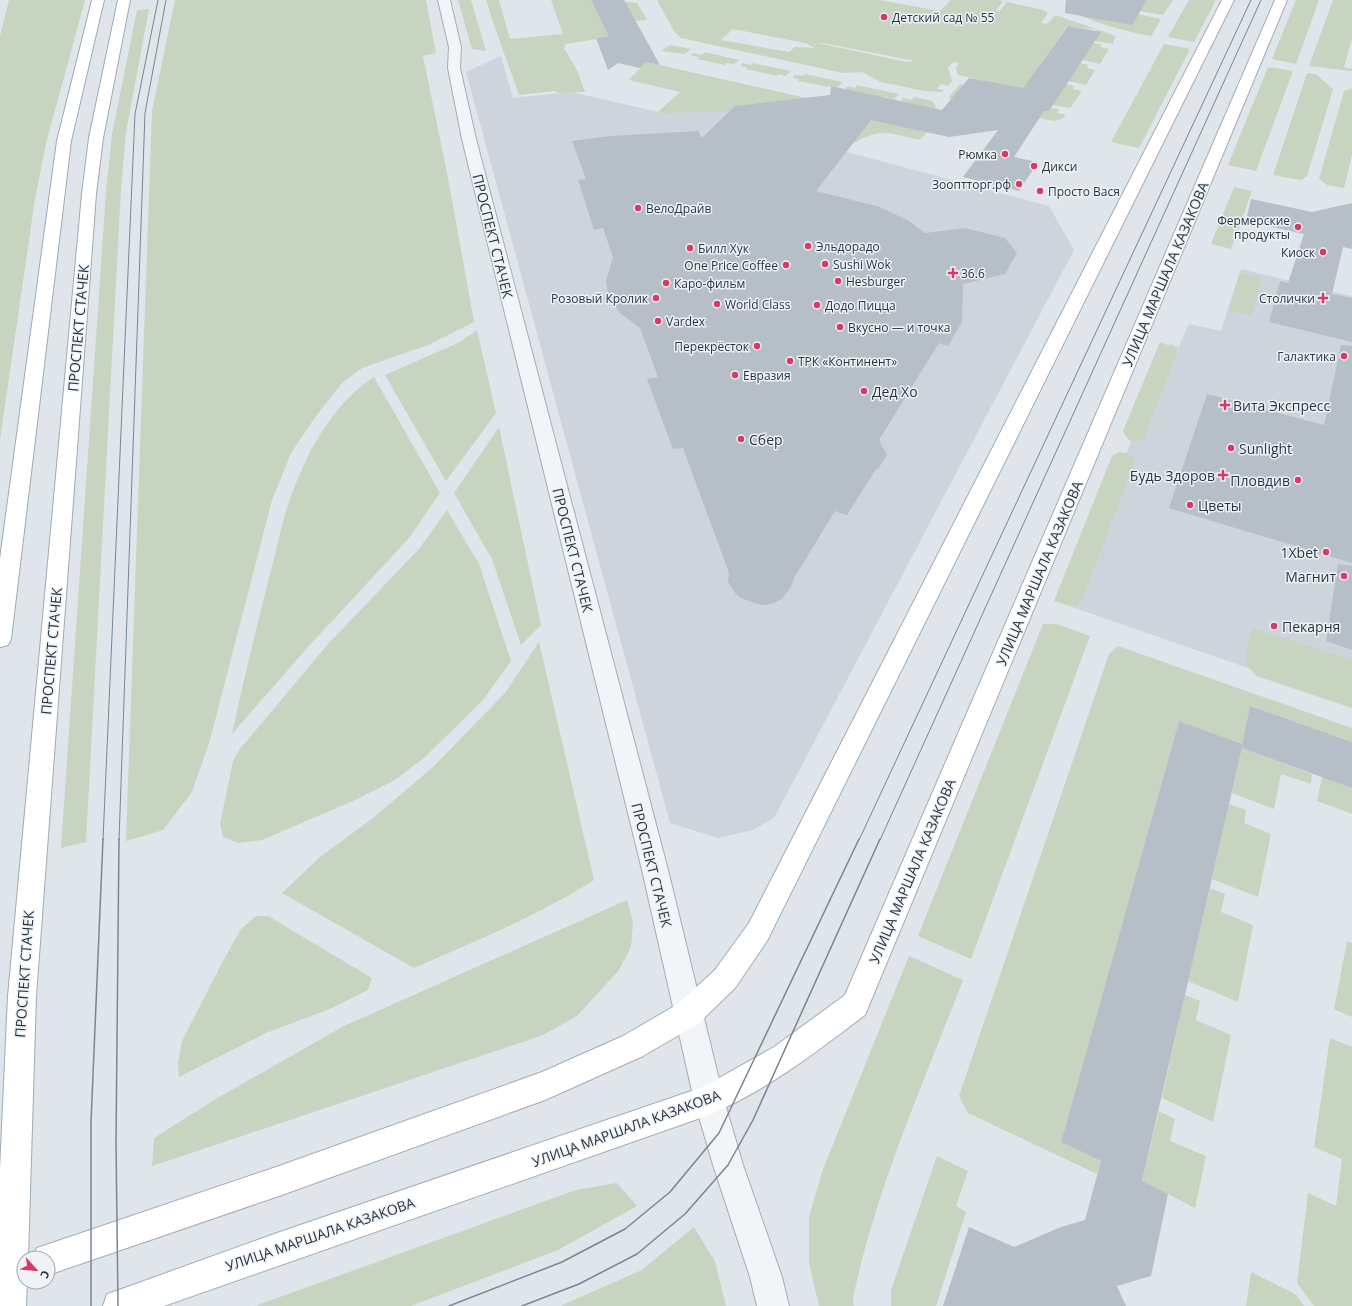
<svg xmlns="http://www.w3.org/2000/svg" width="1352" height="1306" font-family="'Open Sans',sans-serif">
<rect width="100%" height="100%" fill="#dfe5ea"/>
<g fill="#cdd4dc">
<polygon points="501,56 513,98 571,92 667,114 687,112 729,112 847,152 1049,206 1074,250 774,818 753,830 718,838 670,823 466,72"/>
<polygon points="1241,269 1352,296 1352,704 1066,605 1170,344 1179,347 1189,324 1221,331"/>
</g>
<g fill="#c7d4bf" fill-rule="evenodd">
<polygon points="9,0 85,0 46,143 35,199 0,440 0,36"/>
<polygon points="175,0 426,0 436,53 423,56 448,178 474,322 428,345 362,368 342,383 316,416 291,453 272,500 210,740 192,792 163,830 126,841 152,111"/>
<polygon points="458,0 471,0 486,51 472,49"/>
<path d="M 486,0 L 499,0 L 510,39 L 563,34 L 551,0 L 591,0 L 609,37 L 566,44 L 564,48 L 578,72 L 585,92 L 558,93 L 555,91 L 519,95 C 508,63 496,33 486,0 Z"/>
<path d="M 657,0 L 879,0 L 940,11 L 951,0 L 999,0 L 1003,1 L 996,10 L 999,12 L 1007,2 L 1043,10 L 1048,13 L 1041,23 L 1047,24 L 1054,16 L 1058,16 L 1113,35 L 1115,37 L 1113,44 L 1095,41 L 1093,37 L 1097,30 L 1067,26 L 1007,111 L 950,99 L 949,97 L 960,84 L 981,88 L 986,81 L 958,75 L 956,68 L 959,63 L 953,62 L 948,68 L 952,81 L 948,86 L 941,84 L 937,89 L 944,90 L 942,92 L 924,91 L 881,82 L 862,72 L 843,73 L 681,38 L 674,31 ZM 733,29 L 805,43 L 815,48 L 795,47 L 789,52 L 721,40 ZM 818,43 L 823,43 L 915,61 L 906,62 Z"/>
<path d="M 1069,0 L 1161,19 L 1151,36 C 1122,31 1092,22 1066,9 L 1065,5 Z"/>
<polygon points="1147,0 1173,0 1163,15 1140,11"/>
<polygon points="1189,0 1216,0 1194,42 1168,37"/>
<polygon points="1296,0 1319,0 1296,64 1272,59"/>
<polygon points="1333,0 1352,0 1352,39 1344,67 1352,69 1352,71 1309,66"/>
<polygon points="625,2 637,3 647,20 635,21"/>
<polygon points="149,9 126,132 121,189 86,842 61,848 106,192 112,134 137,10"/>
<polygon points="1094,43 1101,44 1100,47 1109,49 1100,64 1082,60"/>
<polygon points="1164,44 1190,49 1139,148 1111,142"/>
<polygon points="670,45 691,49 685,54 661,51"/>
<polygon points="705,52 739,60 734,64 727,63 725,65 697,59 699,57 690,55 693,53 702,55"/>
<path d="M 646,62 L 923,124 L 918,130 L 927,132 L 920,140 C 889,133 882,127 852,144 L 729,112 L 687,112 L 667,114 L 658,112 L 680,92 L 629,80 Z"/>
<polygon points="743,63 751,65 753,63 791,71 785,76 778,74 777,76 746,69 748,68 740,66"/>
<polygon points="1080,63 1088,65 1087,68 1095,70 1086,85 1068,81"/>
<polygon points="1268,67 1293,71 1256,171 1228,165"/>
<polygon points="1307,73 1316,74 1333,89 1307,176 1301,180 1273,175"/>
<polygon points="805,74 843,82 838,87 831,86 829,87 798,81 799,79 793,78 795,75 803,76"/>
<polygon points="1066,84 1074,86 1073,89 1082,91 1070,108 1053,105"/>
<polygon points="857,85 899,94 894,99 885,97 883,99 845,89 847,86 855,88"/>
<polygon points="1352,88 1352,155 1344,188 1327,185 1319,179 1344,91"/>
<polygon points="914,97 932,101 936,106 933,110 901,101 903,98 912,100"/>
<path d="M 1051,108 L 1059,109 L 1057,113 L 1066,115 C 1059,124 1049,120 1039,118 L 1044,111 L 1048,111 Z"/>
<polygon points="1234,187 1252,191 1231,249 1211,244"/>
<polygon points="1240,273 1262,278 1251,316 1228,310"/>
<polygon points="477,330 496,413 446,481 385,375 460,342"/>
<path d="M 1160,342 L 1175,348 L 1177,353 L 1144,438 C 1135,444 1127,442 1123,431 Z"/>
<path d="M 374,377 L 440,493 L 409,538 L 308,647 L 232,734 C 243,682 256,630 269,578 C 276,554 280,529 288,505 C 304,457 331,405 374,377 Z"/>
<polygon points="499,427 541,625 521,645 492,559 454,493"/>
<path d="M 1119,452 C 1127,453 1132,454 1135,462 L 1081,602 L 1077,606 L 1066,605 L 1054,601 L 1112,456 Z"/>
<polygon points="447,510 479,564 511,661 483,700 425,757 395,780 353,801 262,840 238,843 223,837 220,824 233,761 239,750 328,644 419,549"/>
<polygon points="1043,624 1057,624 1090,636 971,959 918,936"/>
<path d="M 1253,628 L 1352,660 L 1352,708 L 1257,676 C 1238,660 1247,650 1253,628 Z"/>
<path d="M 539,642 L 594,880 C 538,916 475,941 414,968 L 282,893 L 320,857 L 373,818 L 433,767 L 505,693 Z"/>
<polygon points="1118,646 1352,728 1352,742 1250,706 1242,744 1179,721 1061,1142 1101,1161 1097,1174 968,1113 959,1096 1109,654"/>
<polygon points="1242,748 1312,774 1311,784 1281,774 1274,809 1232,793"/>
<polygon points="1322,777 1352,788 1352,814 1317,801"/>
<polygon points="1229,804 1246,810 1244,823 1271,834 1258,897 1212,879"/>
<polygon points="1210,888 1225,894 1221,912 1253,925 1238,1002 1188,981"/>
<polygon points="627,900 633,923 631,947 619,970 577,1016 541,1036 152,1166 154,1138 214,1100 344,1026"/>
<polygon points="256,916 268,916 372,978 368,990 330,1009 266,1033 179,1077 178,1063 182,1041 223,961 241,929"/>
<polygon points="1347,941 1352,943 1352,1017 1334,1009"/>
<path d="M 909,956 L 963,980 C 923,1084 876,1189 853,1298 L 854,1306 L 819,1306 L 809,1262 L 809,1217 L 822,1172 Z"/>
<polygon points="1185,995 1200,1001 1196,1020 1231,1035 1213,1122 1162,1098"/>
<polygon points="1330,1038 1352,1047 1352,1306 1314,1306 1297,1283 1308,1193 1336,1206 1342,1159 1314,1147"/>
<polygon points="1159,1111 1175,1119 1170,1141 1206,1156 1195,1208 1142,1181"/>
<polygon points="937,1156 968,1171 956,1206 966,1212 936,1306 891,1306 891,1290"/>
<polygon points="617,1183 637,1206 558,1250 411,1306 255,1306 576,1190"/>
<polygon points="694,1227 715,1262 726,1306 560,1306 642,1270"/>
<polygon points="1251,1272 1295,1294 1304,1306 1246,1306"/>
</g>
<g fill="#b6bec7">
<polygon points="591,0 624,0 660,65 646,62 640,68 618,63 608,70 596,38 609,37"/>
<polygon points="1066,0 1147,0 1132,25 1065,13"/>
<polygon points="1068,26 1101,32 1049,111 1044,111 1014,157 1038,162 1019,191 963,177 998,130 949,137 871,120 816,191 880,207 909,221 925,233 965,228 1005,238 1017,253 1005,274 963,284 962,322 948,346 939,343 879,440 887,455 878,469 876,469 847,515 835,511 794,578 791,587 782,599 774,603 766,605 757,604 741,598 736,594 728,582 729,573 683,448 673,449 647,379 658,377 640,328 620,313 612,303 608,293 606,281 613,257 603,228 594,230 578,180 586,179 572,141 610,136 698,131 702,138 735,106 830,95 831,86 942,110 969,78 1023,88"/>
<polygon points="1251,199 1312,212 1352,203 1352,249 1343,247 1332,294 1352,298 1352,342 1269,322 1280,281 1288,283 1304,234 1246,221"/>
<polygon points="1341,345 1352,346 1352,563 1169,508 1207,394 1324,425"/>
<polygon points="1338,564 1352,566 1352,650 1326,641"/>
<polygon points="1250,706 1352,742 1352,788 1242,748 1142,1181 1168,1194 1151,1276 1117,1286 1126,1306 943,1306 969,1227 1014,1247 1061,1227 1085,1220 1101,1161 1061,1142 1179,721 1242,744"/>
</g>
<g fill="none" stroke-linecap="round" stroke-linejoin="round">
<defs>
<polygon id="street" points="438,0 450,0 461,47 460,68 476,139 668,870 724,1100 743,1165 782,1277 789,1306 757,1306 750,1277 713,1165 694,1100 642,870 462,139 448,68 449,47"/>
<g id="secondary">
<polygon points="1222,0 1234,0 767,941 735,988 698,1024 643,1056 545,1100 279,1196 48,1275 48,1258 32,1258 37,1248 279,1166 542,1072 623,1036 678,1004 715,970 749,923"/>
<path d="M 1275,0 L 1287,0 L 865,1015 C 816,1052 766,1091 709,1115 L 164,1306 L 103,1306 L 107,1294 L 119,1290 L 277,1233 L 703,1087 L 774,1047 L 845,995 Z"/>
</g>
<g id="primary">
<polygon points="92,0 104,0 71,141 11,639 8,645 0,647 0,559 57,141"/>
<polygon points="118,0 130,0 103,138 96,194 36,996 28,1258 24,1258 24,1282 27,1282 26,1306 0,1306 0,1170 8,996 82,194 89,138"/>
</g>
</defs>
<use href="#street" stroke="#a4acb4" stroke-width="2"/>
<use href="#secondary" stroke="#a4acb4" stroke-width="2"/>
<use href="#primary" stroke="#9dabb6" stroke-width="2"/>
<use href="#street" fill="#f2f5f7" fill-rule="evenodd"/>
<use href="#secondary" fill="#fff" fill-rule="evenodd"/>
<use href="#primary" fill="#fff" fill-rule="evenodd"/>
<g stroke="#778695" stroke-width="1">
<polyline points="103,840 135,114 158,0"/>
<polyline points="119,840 145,113 166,0"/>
<polyline points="859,840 1251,0"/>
<polyline points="880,840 1261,0"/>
</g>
<g stroke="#778695" stroke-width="1.5">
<polyline points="91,1306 91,1122 103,839"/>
<polyline points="118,1306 116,1142 119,839"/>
<polyline points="449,1306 562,1262 625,1229 670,1192 719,1133 859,839"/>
<polyline points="522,1306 579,1284 637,1254 685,1214 728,1165 753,1120 880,839"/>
</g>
</g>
<g fill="#da3967" stroke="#eff3f7" stroke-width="1.5">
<circle cx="884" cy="17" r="4"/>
<circle cx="1005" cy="154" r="4"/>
<circle cx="1034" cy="166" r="4"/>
<circle cx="1019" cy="184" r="4"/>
<circle cx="1040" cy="191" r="4"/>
<circle cx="638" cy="208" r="4"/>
<circle cx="1298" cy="227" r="4"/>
<circle cx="808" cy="246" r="4"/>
<circle cx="690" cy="248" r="4"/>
<circle cx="1323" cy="252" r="4"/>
<circle cx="825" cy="264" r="4"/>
<circle cx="786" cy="265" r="4"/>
<path d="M951 267h4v4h4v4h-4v4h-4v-4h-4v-4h4z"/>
<circle cx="838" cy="281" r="4"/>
<circle cx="666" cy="283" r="4"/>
<circle cx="656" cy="298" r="4"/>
<path d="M1321 292h4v4h4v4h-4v4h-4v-4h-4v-4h4z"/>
<circle cx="717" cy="304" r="4"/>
<circle cx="817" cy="305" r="4"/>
<circle cx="658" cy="321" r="4"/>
<circle cx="840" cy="327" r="4"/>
<circle cx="757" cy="346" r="4"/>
<circle cx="1344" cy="356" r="4"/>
<circle cx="790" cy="361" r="4"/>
<circle cx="735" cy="375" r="4"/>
<circle cx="864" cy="391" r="4"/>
<path d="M1223 399h4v4h4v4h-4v4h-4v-4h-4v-4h4z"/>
<circle cx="741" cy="439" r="4"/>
<circle cx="1231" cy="448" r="4"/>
<path d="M1221 469h4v4h4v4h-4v4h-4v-4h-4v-4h4z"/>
<circle cx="1298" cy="480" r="4"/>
<circle cx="1190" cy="505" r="4"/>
<circle cx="1326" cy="552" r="4"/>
<circle cx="1344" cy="576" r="4"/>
<circle cx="1274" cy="626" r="4"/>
</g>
<g text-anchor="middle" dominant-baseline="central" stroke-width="3" stroke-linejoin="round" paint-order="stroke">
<g font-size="12" fill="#263442" stroke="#eff3f7" text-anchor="start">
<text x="892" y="17">Детский сад № 55</text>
<text x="997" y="154" text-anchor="end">Рюмка</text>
<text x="1042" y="166">Дикси</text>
<text x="1011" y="184" text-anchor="end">Зооптторг.рф</text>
<text x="1048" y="191">Просто Вася</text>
<text x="646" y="208">ВелоДрайв</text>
<text x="1290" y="220" text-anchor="end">Фермерские<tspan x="1290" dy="14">продукты</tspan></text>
<text x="816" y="246">Эльдорадо</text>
<text x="698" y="248">Билл Хук</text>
<text x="1315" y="252" text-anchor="end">Киоск</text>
<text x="833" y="264">Sushi Wok</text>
<text x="778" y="265" text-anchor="end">One Price Coffee</text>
<text x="961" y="273">36.6</text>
<text x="846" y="281">Hesburger</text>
<text x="674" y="283">Каро-фильм</text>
<text x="648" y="298" text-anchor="end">Розовый Кролик</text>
<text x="1315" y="298" text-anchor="end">Столички</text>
<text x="725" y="304">World Class</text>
<text x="825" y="305">Додо Пицца</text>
<text x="666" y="321">Vardex</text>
<text x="848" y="327">Вкусно — и точка</text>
<text x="749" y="346" text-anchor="end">Перекрёсток</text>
<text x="1336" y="356" text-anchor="end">Галактика</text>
<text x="798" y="361">ТРК «Континент»</text>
<text x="743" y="375">Евразия</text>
</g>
<g font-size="14" fill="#263442" stroke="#eff3f7">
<text transform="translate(493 236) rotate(76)">ПРОСПЕКТ СТАЧЕК</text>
<text transform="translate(1165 274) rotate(-67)">УЛИЦА МАРШАЛА КАЗАКОВА</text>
<text transform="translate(78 328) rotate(-85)">ПРОСПЕКТ СТАЧЕК</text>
<text transform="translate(573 550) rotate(76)">ПРОСПЕКТ СТАЧЕК</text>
<text transform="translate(1039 573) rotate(-67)">УЛИЦА МАРШАЛА КАЗАКОВА</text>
<text transform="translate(51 651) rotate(-85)">ПРОСПЕКТ СТАЧЕК</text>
<text transform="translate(652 865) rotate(76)">ПРОСПЕКТ СТАЧЕК</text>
<text transform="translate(912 871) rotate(-67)">УЛИЦА МАРШАЛА КАЗАКОВА</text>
<text transform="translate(24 974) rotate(-86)">ПРОСПЕКТ СТАЧЕК</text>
<text transform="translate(626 1128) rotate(-20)">УЛИЦА МАРШАЛА КАЗАКОВА</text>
<text transform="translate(320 1234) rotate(-19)">УЛИЦА МАРШАЛА КАЗАКОВА</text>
</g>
<g font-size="14" fill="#263442" stroke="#eff3f7" text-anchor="start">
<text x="872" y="391">Дед Хо</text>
<text x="1233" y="405">Вита Экспресс</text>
<text x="749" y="439">Сбер</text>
<text x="1239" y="448">Sunlight</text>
<text x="1215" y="475" text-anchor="end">Будь Здоров</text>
<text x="1290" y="480" text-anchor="end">Пловдив</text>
<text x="1198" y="505">Цветы</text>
<text x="1318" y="552" text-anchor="end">1Хbet</text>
<text x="1336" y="576" text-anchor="end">Магнит</text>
<text x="1282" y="626">Пекарня</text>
</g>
</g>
<g transform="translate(36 1270) rotate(117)"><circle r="19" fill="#eff3f7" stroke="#9fa7af"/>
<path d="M0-3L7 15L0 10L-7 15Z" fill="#da3967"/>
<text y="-6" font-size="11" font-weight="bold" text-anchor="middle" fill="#263442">С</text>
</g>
</svg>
